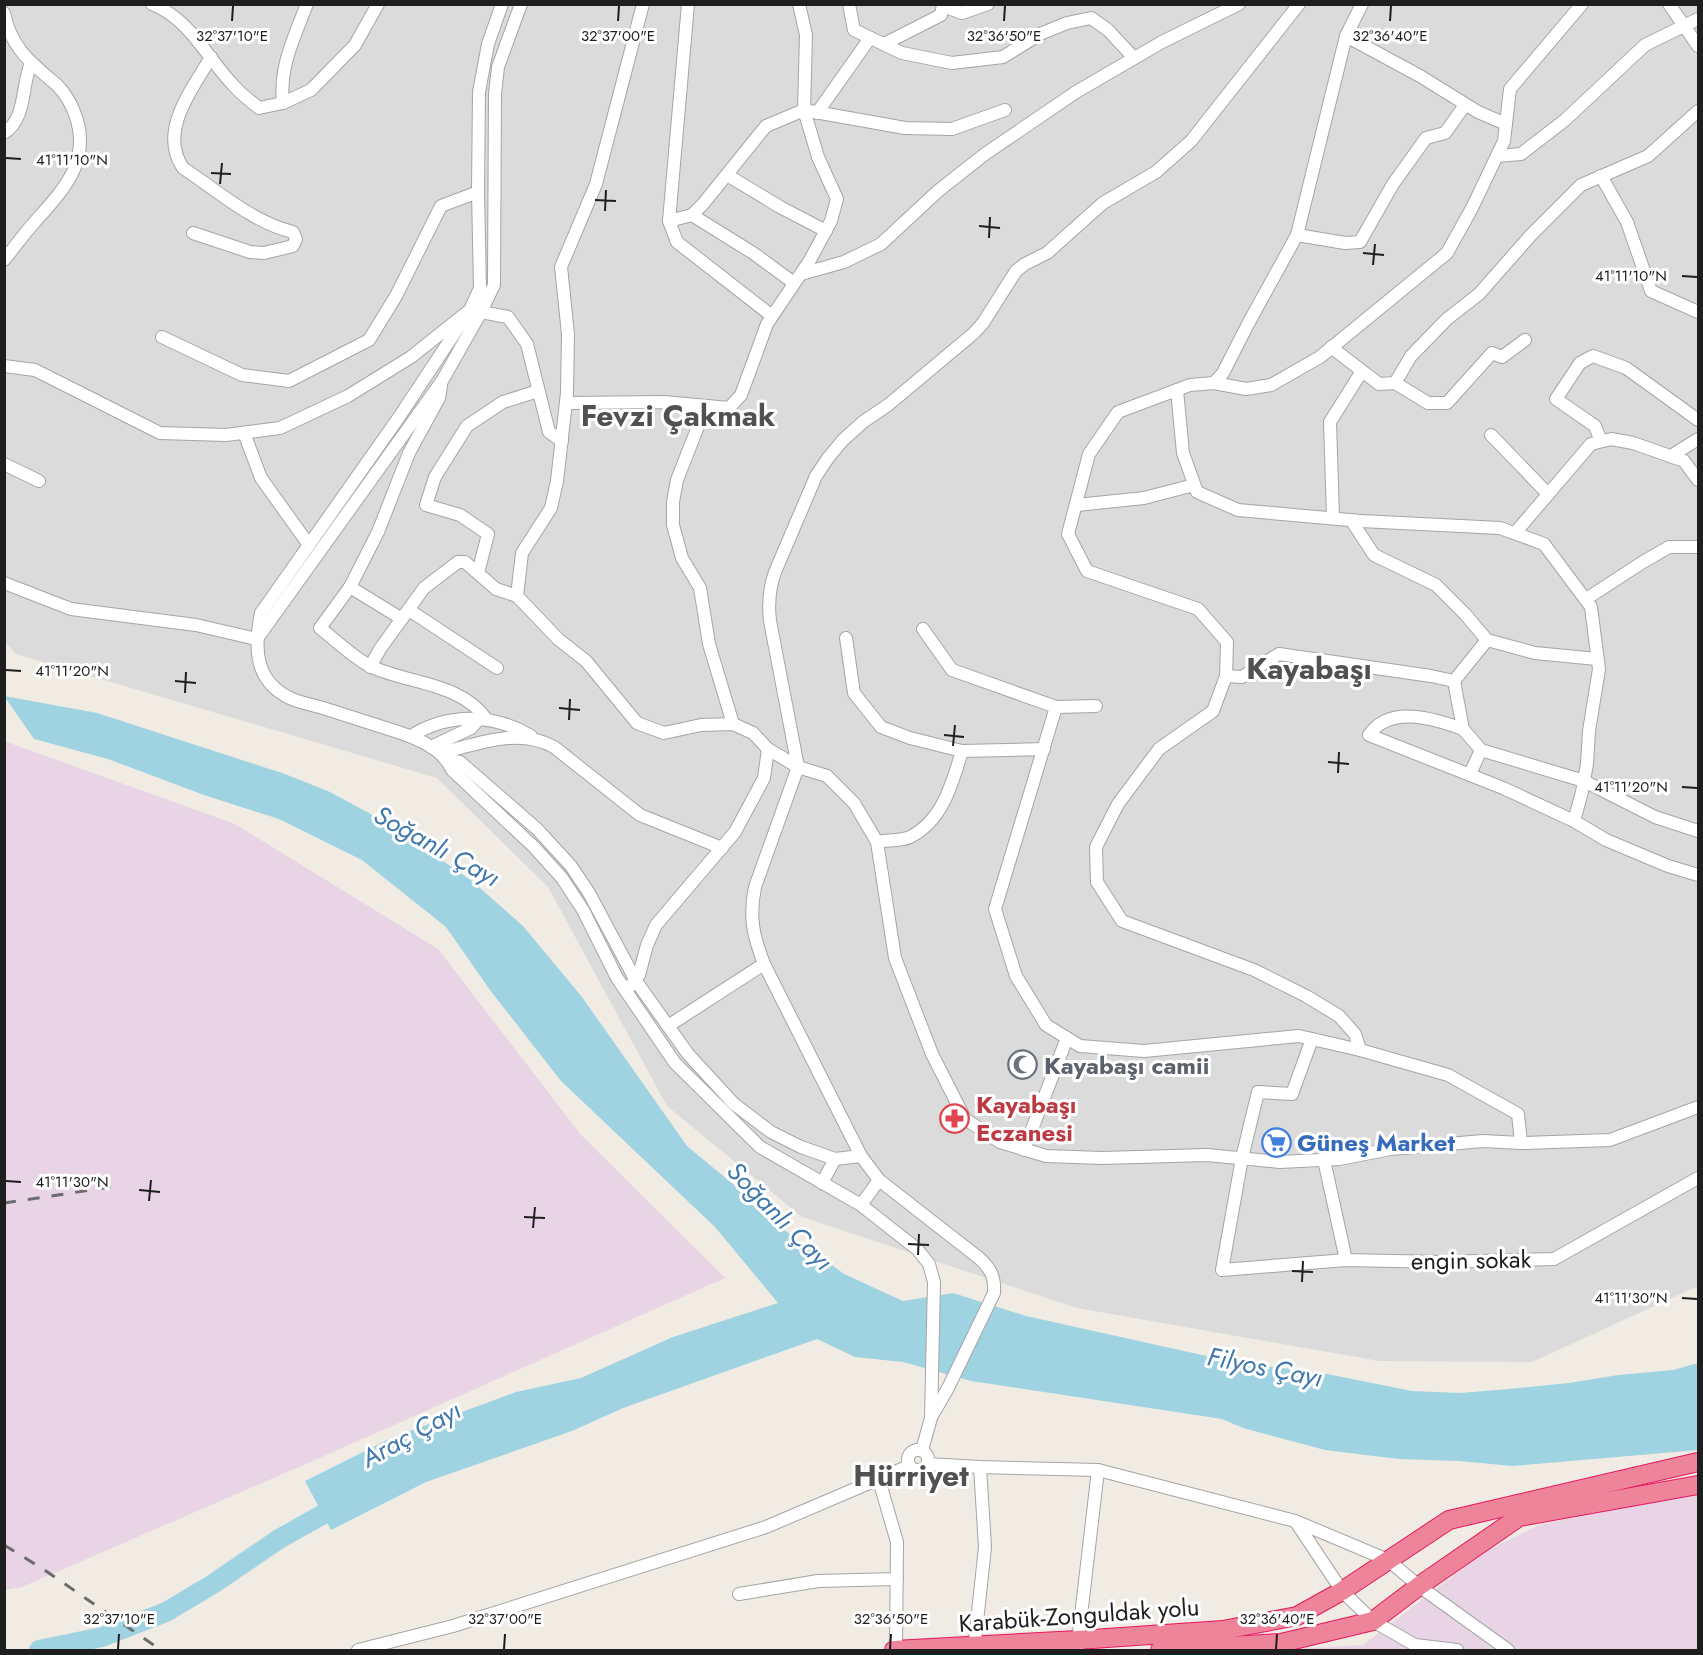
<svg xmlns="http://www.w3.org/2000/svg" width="1703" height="1655" font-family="Jost,sans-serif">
<rect width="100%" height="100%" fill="#f0ebe3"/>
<polygon fill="#dcdbdb" points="5,5 1698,5 1698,1286 1532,1362 1379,1361 1077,1308 802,1217 667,1106 548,887 437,778 16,654 5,642"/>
<g fill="#e9d4e6">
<polygon points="4,741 235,824 438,949 581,1135 725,1278 315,1460 22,1587 5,1590"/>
<polygon points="1698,1493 1698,1650 1278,1650 1363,1645 1484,1552 1539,1525"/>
</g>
<polygon fill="#9fd3e1" points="4,696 97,713 285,774 330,792 389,824 472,881 523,926 582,997 687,1146 734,1185 756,1209 844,1274 903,1301 953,1293 1026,1316 1238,1363 1317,1372 1412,1391 1460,1393 1509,1389 1569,1383 1618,1375 1673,1370 1698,1363 1698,1450 1513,1466 1459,1461 1399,1459 1325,1450 1243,1428 1222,1419 971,1381 903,1362 855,1357 817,1339 623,1408 572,1431 426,1482 331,1530 305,1481 389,1439 516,1392 581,1378 673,1337 778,1303 715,1227 561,1081 490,990 446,927 362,860 279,819 204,795 108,759 34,739"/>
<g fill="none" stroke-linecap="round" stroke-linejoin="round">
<polyline stroke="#9fd3e1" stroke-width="20" points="39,1650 102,1637 166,1612 213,1584 279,1539 345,1502"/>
<defs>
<g id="minor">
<path d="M 152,4 C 190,19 207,58 234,86 C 241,94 250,101 259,108 L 283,103 L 311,90 L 355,45 L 378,4"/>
<path d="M 502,4 L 488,44 L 479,92 L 478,192 L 480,288 L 470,310 L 397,420 L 261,613 C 254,648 254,682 292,699 C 302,703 313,705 323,708 C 348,716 373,724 398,732 C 419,739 443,749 452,770 L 534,847 L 562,878 L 583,910 L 617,978 L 675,1063 L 760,1147 L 861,1205 L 917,1249 L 929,1264 L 934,1282 L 931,1418 L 922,1450"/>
<polyline points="688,4 669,221 677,242 772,316"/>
<polyline points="849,4 854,30 902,53 952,63 1003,57 1040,34 1067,23 1091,18 1108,30 1134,58"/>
<polyline points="1669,4 1698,46"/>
<polyline points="943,6 962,13 988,4"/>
<path d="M 4,13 C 11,48 31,63 57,85 C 67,95 73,107 77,120 C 90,165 60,193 33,224 C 23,235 14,248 4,260"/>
<polyline points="1346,36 1420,76 1478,112 1506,124"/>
<polyline points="884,44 941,15 943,4"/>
<path d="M 283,103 C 279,67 294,38 307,4"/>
<polyline points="817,113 870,38"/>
<path d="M 4,133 C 27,118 21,86 31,63"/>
<polyline points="1497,156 1521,154 1565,120 1645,45 1698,19"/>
<polyline points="727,175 780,207 826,231"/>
<polyline points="1601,176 1627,222 1651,291 1698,312"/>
<polyline points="692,215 753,253 794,283"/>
<polyline points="669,221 692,215 703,204 766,126 804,110 905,128 952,129 1005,110"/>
<path d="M 193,233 L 250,252 L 264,253 L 293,246 L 296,239 L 293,232 C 252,222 218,191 183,168 C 158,131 192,90 211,57"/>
<polyline points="1297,235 1345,243 1360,242 1393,184 1426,138 1445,133 1465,105"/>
<polyline points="801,274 844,262 881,244 938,191 985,154 1076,92 1162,42 1239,4"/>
<polyline points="162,337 242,375 289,381 369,340 396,296 441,206 478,192"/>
<polyline points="1331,347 1379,384 1395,383 1411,356 1447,319 1479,294 1531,235 1581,185 1648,156 1698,111"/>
<polyline points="4,366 35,370 160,433 226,435 280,428 348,396 411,357 470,310 508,317 527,344 549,432 562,441"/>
<polyline points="1214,383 1223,373 1248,324 1297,235 1346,36 1362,4"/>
<polyline points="1395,383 1428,403 1447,403 1492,353 1502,357 1525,340"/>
<path d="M 441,386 L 439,398 L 409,453 L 378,532 L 350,587 L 320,628 C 334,639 356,660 372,667 C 410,684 462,683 487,720"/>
<polyline points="1177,390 1183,453 1197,492 1238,510 1361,521 1500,528 1544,544 1591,607 1599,669 1589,731 1587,764 1582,792 1574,821"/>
<polyline points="566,403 664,402 729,408 741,395 767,324 810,260 831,221 837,199 818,157 804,110 806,35 799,4"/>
<polyline points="706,406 677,480 673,502 673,525 682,558 700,588 709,644 733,724"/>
<polyline points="244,433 261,478 309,545"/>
<polyline points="1491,435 1548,494"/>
<polyline points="1601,441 1595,426 1556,399 1580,363 1593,356 1626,368 1698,420"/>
<polyline points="1671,456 1698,439"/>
<polyline points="4,464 39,481"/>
<polyline points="1077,505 1144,498 1194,485"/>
<polyline points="1333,518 1330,422 1362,371"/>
<polyline points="1351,520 1374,555 1436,585 1465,614 1487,640 1535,653 1597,659"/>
<polyline points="1515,533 1591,444 1611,439 1633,443 1684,461 1698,480"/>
<polyline points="478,573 488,534 460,515 426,505 435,477 467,426 503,402 538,391"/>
<polyline points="4,583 71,609 196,625 256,639"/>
<polyline points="350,587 402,619"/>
<polyline points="1586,599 1643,562 1669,547 1698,547"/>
<polyline points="409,610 497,668"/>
<polyline points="923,629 952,670 1056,707 1096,706"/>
<polyline points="259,636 442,381 481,312 494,285 495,94 498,67 521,4"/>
<polyline points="846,638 854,693 881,727 910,738 962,751 1044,749"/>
<polyline points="370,667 380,649 424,588 458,562 465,562 496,589 517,596"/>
<polyline points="1226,676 1242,677 1279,654 1431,676 1454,681 1487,640"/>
<polyline points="1454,681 1463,729 1481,750 1584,781 1655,817 1698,831"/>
<polyline points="1056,707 995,909 1016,976 1046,1025 1080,1046 1144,1051 1299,1036 1360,1050 1448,1075 1518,1114 1521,1143"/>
<path d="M 1463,729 C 1435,719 1390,704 1369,735 L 1503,788 L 1574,821 L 1606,840 L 1668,866 L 1698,875"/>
<path d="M 411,736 C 448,713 493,713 531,736"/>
<polyline points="431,747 471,728 478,720"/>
<polyline points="768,749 798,767 827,776 854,803 877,842 895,958 932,1054 965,1119 1000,1142 1046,1156 1102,1158 1207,1155 1280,1162 1339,1159 1391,1149 1483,1141 1521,1143 1610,1140 1698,1107"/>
<path d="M 441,753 C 478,744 518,727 554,747 L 640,815 L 722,848"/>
<polyline points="448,760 460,762 537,829 571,866 589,893 636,981 688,1054 734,1104 771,1132 801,1147 835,1159 861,1156"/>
<polyline points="1470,774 1481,750"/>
<path d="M 877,842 C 887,840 901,841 910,837 C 943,820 952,784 962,751"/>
<polyline points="626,991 639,975 647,945 656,925 735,832 764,778 768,749 753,733 733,724 701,725 664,733 637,723 586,661 558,639 517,596 522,553 551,508 557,481 567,393 568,334 561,267 596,184 643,4"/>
<polyline points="668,1026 764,964"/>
<polyline points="1312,1039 1292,1094 1258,1092 1242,1158 1222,1270 1346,1260 1441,1262 1554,1259 1698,1178"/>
<polyline points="1360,1050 1355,1034 1339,1016 1306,996 1254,970 1122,921 1097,882 1096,847 1118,804 1159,749 1213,711 1226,676 1227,642 1198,609 1087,571 1068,534 1089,454 1118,412 1190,385 1214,383 1246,389 1271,385 1320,357 1447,253 1472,208 1504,141 1510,89 1582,4"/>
<polyline points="1024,1150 1067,1038"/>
<polyline points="1324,1160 1346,1260"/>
<polyline points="822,1183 835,1159"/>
<polyline points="861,1205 879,1180"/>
<path d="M 933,1414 L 948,1388 L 994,1293 C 995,1277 991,1269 979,1258 L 879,1180 L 861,1156 L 764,964 C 753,935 749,918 755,887 L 798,767 L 770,621 C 768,604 769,589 775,572 L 816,476 L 828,458 L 843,440 L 863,422 L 888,405 L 974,333 L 983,323 L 1016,271 L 1025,264 L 1047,253 L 1103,203 L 1156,172 L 1191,141 L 1299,4"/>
<circle cx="918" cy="1460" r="10"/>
<polyline points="928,1464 980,1467 1098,1470 1295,1521 1388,1560 1419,1586 1508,1650"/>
<polyline points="879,1480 897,1542 896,1650"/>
<polyline points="1296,1522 1342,1591 1373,1621 1415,1645 1457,1650"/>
<polyline points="739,1594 818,1581 897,1579"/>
<polyline points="358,1650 453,1626 766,1527 909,1466"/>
<polyline points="974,1650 985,1547 980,1467"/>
<polyline points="1077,1650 1098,1470"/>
</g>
<g id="highway">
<polyline points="894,1650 1078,1640 1223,1630 1297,1616 1342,1591 1449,1520 1698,1462"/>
<polyline points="1160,1650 1281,1643 1373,1621 1419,1586 1519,1517 1698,1485"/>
</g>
</defs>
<use href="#minor" stroke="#a5a5a5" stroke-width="14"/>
<use href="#highway" stroke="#e81661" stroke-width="20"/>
<use href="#minor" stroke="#fff" stroke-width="12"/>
<use href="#highway" stroke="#ee8499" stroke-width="18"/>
<g stroke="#6c6c6c" stroke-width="3" stroke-dasharray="12 12" stroke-linecap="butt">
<polyline points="4,1203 118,1186"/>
<polyline points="4,1545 43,1569 161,1650"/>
</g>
</g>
<path fill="none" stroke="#1e1e1e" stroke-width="2" d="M 232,21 L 233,6M 618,21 L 619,6M 1004,21 L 1005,6M 1390,21 L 1391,6M 6,158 L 21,159M 211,173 L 231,174M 220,184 L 222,163M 595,200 L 616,201M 605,211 L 606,190M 979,226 L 1000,228M 989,238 L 990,217M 1363,253 L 1384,255M 1373,265 L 1375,244M 1682,276 L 1697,277M 6,670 L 21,671M 175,681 L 196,683M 185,693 L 186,672M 559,708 L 580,710M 569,720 L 570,699M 944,735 L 964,737M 953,746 L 955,725M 1328,762 L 1349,764M 1338,773 L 1339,752M 1682,787 L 1697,788M 6,1181 L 21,1182M 139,1190 L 160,1192M 149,1201 L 151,1180M 524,1217 L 545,1218M 533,1228 L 535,1207M 908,1244 L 929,1245M 918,1255 L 919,1234M 1292,1271 L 1313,1272M 1302,1282 L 1303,1261M 1682,1298 L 1697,1299M 118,1649 L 119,1634M 504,1649 L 505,1634M 890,1649 L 891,1634M 1276,1649 L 1277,1634"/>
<defs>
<symbol id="mosque-ring" viewBox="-11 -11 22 22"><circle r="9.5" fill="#fff" stroke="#6b7280" stroke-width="1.5"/><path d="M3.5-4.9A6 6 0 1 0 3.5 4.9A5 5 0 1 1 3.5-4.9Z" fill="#6b7280"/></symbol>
<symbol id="pharmacy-ring" viewBox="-11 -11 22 22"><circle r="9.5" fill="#fff" stroke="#e0444e" stroke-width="1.5"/><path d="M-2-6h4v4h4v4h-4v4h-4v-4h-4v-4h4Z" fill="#e0444e"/></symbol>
<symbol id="supermarket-ring" viewBox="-11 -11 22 22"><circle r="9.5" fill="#fff" stroke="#3f7fe0" stroke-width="1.5"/><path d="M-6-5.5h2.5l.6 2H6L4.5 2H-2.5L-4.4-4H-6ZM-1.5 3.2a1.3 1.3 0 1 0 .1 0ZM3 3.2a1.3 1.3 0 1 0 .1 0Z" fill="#3f7fe0"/></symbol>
</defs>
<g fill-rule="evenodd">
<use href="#mosque-ring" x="1006" y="1048" width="33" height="33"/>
<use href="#pharmacy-ring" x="938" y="1102" width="33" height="33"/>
<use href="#supermarket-ring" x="1260" y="1126" width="33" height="33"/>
</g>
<g text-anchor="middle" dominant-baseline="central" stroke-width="6" stroke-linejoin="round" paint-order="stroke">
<g font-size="24" font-weight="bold" fill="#5b616d" stroke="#fff" text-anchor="start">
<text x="1044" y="1065">Kayabaşı camii</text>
</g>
<g font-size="24" font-weight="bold" fill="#be3a42" stroke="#fff" text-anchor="start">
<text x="976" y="1104">Kayabaşı<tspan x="976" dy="28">Eczanesi</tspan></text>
</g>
<g font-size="24" font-weight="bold" fill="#366cbe" stroke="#fff" text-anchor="start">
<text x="1297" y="1142">Güneş Market</text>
</g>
<g font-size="24" fill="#1e1e1e" stroke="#fff">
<text transform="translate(1471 1260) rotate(-1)">engin sokak</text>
<text transform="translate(1079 1615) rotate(-4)">Karabük-Zonguldak yolu</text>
</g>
<g font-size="26" font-style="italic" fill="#4078ad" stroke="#fff">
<text transform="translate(437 846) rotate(29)">Soğanlı Çayı</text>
<text transform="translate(780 1216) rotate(46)">Soğanlı Çayı</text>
<text transform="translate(1265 1367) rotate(11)">Filyos Çayı</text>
<text transform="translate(411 1434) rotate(-29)">Araç Çayı</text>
</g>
<g font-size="30" font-weight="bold" fill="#515151" stroke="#fff">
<text x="678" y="415">Fevzi Çakmak</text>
<text x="1309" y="668">Kayabaşı</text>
<text x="911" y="1475">Hürriyet</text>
</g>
</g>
<g font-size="15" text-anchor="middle" fill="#1e1e1e" stroke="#fff" stroke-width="6" stroke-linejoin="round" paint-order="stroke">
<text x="232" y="41">32°37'10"E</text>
<text x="618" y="41">32°37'00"E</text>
<text x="1004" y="41">32°36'50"E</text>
<text x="1390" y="41">32°36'40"E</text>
<text x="72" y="165">41°11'10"N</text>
<text x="1631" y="281">41°11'10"N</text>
<text x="72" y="676">41°11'20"N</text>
<text x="1631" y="792">41°11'20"N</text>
<text x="72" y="1187">41°11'30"N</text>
<text x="1631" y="1303">41°11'30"N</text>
<text x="119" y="1624">32°37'10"E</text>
<text x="505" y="1624">32°37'00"E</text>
<text x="891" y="1624">32°36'50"E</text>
<text x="1277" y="1624">32°36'40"E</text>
</g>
<rect width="1703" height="1655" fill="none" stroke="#1e1e1e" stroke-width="12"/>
</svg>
